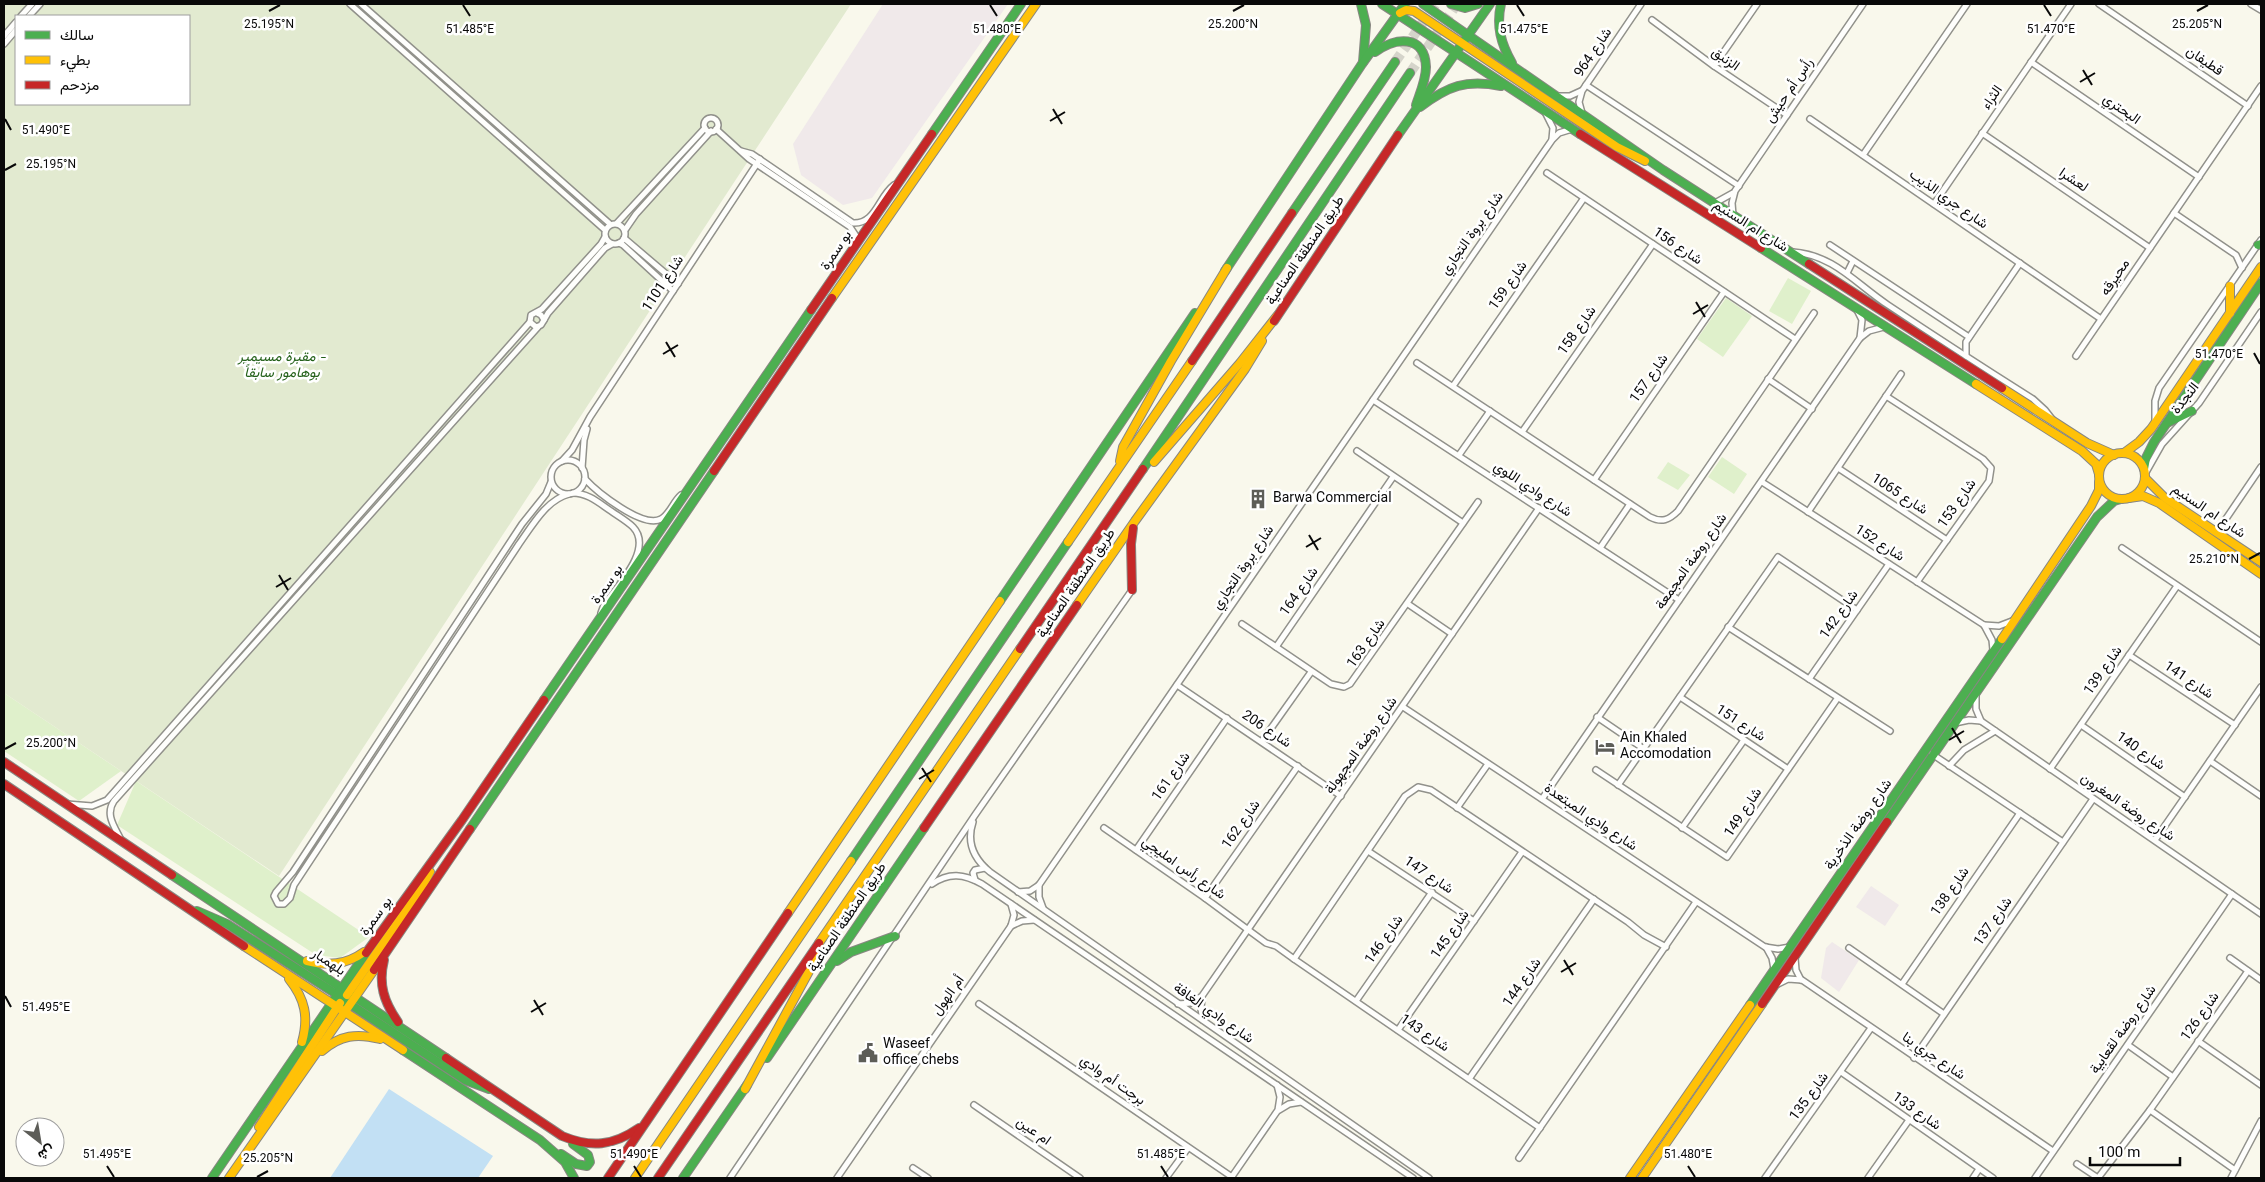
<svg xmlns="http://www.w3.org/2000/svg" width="2265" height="1182" font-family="Georgia,Vazirmatn,serif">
<rect width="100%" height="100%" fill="#f9f8ec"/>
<g fill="#f0e9ea">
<polygon points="883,4 1008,4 872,198 843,205 801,175 793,144"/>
<polygon points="1871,886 1899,905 1885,926 1856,907"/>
<polygon points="1832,942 1859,960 1839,992 1821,978 1826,948"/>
</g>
<g fill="#dff0cb">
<polygon points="1788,278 1811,291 1792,324 1769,311"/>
<polygon points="1726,298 1752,316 1723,357 1697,339"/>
<polygon points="1722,457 1747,474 1734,494 1708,477"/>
<polygon points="1668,462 1690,475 1678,490 1657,478"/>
<polygon points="4,693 121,771 79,801 4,751"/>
<polygon points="136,781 369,937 340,958 316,955 117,825"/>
</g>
<path fill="#e2ead0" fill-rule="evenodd" d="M 4,4 L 851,4 L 279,876 L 4,693 ZM 16,16 L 189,16 L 189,104 L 16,104 Z"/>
<polygon fill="#c2e0f4" points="389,1089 493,1156 478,1178 330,1178"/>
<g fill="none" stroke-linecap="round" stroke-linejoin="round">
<g stroke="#d5d4ca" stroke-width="10" stroke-dasharray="10 5" stroke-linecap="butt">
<polyline points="1395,62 1436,4"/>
<polyline points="1410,73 1457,4"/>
</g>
<defs>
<g id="street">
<polyline points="350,4 605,230"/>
<polyline points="361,4 610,224"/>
<polyline points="2099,4 2248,106"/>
<polyline points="2251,4 2261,10"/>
<polyline points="21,16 32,4"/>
<polyline points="29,16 40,4"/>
<polyline points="1652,20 1714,66 1787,115"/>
<polyline points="4,36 16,22"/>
<polyline points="4,44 16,30"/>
<polyline points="2031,62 2199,177"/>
<polyline points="1714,66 1757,4"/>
<polyline points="1586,85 1739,186"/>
<polyline points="1558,96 1570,96 1581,91"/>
<polyline points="1545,112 1553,128 1552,139"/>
<polyline points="1582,113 1579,102 1582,91 1641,4"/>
<circle cx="711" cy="125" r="7"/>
<polyline points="1810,119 2101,319"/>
<polyline points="716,129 749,159 850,227 856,236 855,245"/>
<polyline points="1982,133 2150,248"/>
<path d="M 741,151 L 752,154 L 853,223 C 876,224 878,197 894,185"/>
<polyline points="1863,155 1967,4"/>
<polyline points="1547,173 1795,339"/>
<polyline points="1715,203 1733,193"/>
<polyline points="1934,204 2071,4"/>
<polyline points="2174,213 2236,255 2242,268"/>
<polyline points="1733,215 1732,203 1735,191 1863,4"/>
<polyline points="617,223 705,128"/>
<circle cx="615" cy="234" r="10"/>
<polyline points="625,230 636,214 711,131"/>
<polyline points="624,238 678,284"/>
<polyline points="619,243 623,245 673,291"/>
<polyline points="1830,245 1969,337"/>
<path d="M 1793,252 C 1834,255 1856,284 1888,305 C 1936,337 1984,368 2033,399 L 2045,410 L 2052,419"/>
<polyline points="1847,273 1853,261"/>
<polyline points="1857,310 1862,320 1860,338"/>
<polyline points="537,313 541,315 544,320 541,325 536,327 530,322 531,315 542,309 601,244 605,237"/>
<polyline points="544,320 548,313 605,248 612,244"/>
<polyline points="1966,356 1966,342 2020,263"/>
<polyline points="2076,356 2261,86"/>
<path d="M 1417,363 L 1650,517 C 1662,523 1669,520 1678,511 L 1814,313"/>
<polyline points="1768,379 1812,409"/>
<polyline points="1453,386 1584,198"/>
<polyline points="1886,396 1983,459 1991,468 1989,481 1917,582"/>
<polyline points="1373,400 1679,600"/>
<polyline points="2155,422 2155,401 2159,388 2261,240"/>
<polyline points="1522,432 1653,244"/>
<polyline points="1357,451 1463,523"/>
<polyline points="1459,455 1490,411"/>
<circle cx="568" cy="477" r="17"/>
<polyline points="562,461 572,450 590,417 760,159"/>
<polyline points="582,468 584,440 587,429"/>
<polyline points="1838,468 1947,540"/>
<polyline points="2145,474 2162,444 2199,403 2261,312"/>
<path d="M 585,479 C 597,492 643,529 661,519 C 670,514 673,502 681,495"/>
<polyline points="1594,480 1724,292"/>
<path d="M 551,482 L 546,494 L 522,524 L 293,872 L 276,892 L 274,896 L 278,904 L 284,904 L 290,898 L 294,885 L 519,544 C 532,526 546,500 569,494"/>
<polyline points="1762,482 1984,625 1992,640 1993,650"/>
<path d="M 573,493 C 588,493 599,503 611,511 C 618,516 627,521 633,527 C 654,549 617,586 604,605 L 601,613"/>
<polyline points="1808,512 1901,374"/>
<polyline points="2217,532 2261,467"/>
<polyline points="1600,548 1630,504"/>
<polyline points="2122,548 2261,642"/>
<polyline points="1408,604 1452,634"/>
<polyline points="1242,624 1331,684 1344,687 1350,684 1478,502"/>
<polyline points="1984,625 1999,626 2012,621"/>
<polyline points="1728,627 1890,731"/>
<polyline points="1276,647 1393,477"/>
<polyline points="2129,655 2235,725"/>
<polyline points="1809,679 1889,564"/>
<polyline points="1177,685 1341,796"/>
<polyline points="1976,695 1976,709 1981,721"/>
<polyline points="1680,697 1788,769"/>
<polyline points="1403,707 1765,947 1778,949 1790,947"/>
<polyline points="1597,717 1644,749"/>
<polyline points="1955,723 1969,720 1981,721 2261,914"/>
<polyline points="2081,725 2185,797"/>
<polyline points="1262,741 1311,672"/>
<polyline points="1932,754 2063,842"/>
<polyline points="2210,761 2261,796"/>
<polyline points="1949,766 1964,750 1995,731"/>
<polyline points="2050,769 2177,586"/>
<polyline points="1596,770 1727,857 1837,699"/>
<polyline points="1618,785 1778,557 1857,610"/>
<polyline points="1542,799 1860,338 1869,331 1884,327"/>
<polyline points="67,804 92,806 107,800 530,322"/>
<polyline points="1457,808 1488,764"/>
<path d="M 973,822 C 966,843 974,859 990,872 L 1429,1178"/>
<polyline points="1104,828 1205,898 1266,943 1276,946 1294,959 1540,1128"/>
<polyline points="1682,828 1744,740"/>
<path d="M 120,838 C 114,826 105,814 114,801 L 538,327"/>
<polyline points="2155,840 2261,687"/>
<polyline points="1136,850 1227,718"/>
<polyline points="1368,851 1474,921"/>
<polyline points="975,880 973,873 975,870 985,868"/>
<path d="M 932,884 C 949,872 964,874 982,884 L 1413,1178"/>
<polyline points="1039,885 1039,897 1043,908"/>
<polyline points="1018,892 1030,891 1039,885 1552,140 1559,133 1572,129"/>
<polyline points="1205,898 1298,766"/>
<polyline points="1011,926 1022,921 1034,920"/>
<polyline points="1766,947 1772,958 1774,969"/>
<polyline points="1849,948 1944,1014"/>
<polyline points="1795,958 1796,970 1801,980"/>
<polyline points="2230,958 2261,980"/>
<polyline points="1294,959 1405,796 1418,787 1431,790 1628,922 1644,935 1666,947"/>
<polyline points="1778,984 1788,979 1802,980 2053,1151"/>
<polyline points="1902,984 2020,813"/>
<polyline points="1202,997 1201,1009 1203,1020"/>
<polyline points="1356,1001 1432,892"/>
<polyline points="979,1004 1232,1177"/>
<polyline points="1178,1004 1191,1003 1202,996 1539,508"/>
<polyline points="1398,1030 1522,852"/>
<polyline points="2198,1041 2261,1085"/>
<polyline points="2128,1045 2173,1077"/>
<polyline points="1914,1058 2093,799"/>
<polyline points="1841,1072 1993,1178"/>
<polyline points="1469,1079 1594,899"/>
<polyline points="974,1105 1080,1178"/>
<polyline points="1279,1110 1289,1104 1301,1102"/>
<polyline points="2150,1110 2235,1170"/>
<polyline points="1519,1158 1696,902"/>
<polyline points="2077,1164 2098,1178"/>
<polyline points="913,1168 928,1178"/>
<polyline points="730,1178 975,815 1132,590"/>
<polyline points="837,1178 1011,926 1014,915 1011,904"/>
<polyline points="1166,1178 1188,1148"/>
<polyline points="1231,1178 1278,1110 1280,1097 1277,1085"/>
<polyline points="1765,1178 1871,1028"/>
<polyline points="1868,1178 1909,1120"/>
<polyline points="1973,1178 1979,1169"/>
<polyline points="2035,1178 2232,894"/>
<polyline points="2098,1178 2150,1110 2248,971"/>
<polyline points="2231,1178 2261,1121"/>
</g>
<g id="fast">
<polyline points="1361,4 1366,25 1363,62"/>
<polyline points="1382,4 1580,134"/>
<polyline points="1423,4 1663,170 1809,264"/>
<polyline points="1451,4 1465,8 1478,4"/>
<path d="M 1501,4 C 1496,26 1501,44 1512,63"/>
<path d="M 1375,52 C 1395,37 1425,34 1426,67 C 1426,80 1420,93 1416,105"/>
<path d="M 1420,107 C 1448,86 1466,79 1501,86"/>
<polyline points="932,134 1021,4"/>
<polyline points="1398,135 1490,4"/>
<polyline points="1292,213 1395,62"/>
<polyline points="2258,245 2261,244"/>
<polyline points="1761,248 1976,384"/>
<polyline points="1225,271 1362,64 1405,4"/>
<polyline points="2167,423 2192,411"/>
<polyline points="1143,469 1410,73"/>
<polyline points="2144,469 2146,458 2154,442 2261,283"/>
<polyline points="1000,601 1195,313"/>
<polyline points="544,700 811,310"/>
<polyline points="1887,822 2097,517 2114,501 2121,499"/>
<polyline points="470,829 714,471"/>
<polyline points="851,861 1068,542"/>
<polyline points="172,875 446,1058"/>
<polyline points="197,911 227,924 341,997"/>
<polyline points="837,961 851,952 895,936"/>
<polyline points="331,1003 338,1001 350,1004 465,1080 489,1089"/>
<polyline points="1750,1005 2002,639"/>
<polyline points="403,1050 540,1140 565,1162 574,1178"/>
<polyline points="767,1058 924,828"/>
<polyline points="561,1154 576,1164 587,1166 590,1162 588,1155 573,1144"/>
<polyline points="212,1178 366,953"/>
<polyline points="683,1178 747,1085"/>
</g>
<g id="slow">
<polyline points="1400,13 1406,10 1414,11 1617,147 1645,161"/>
<polyline points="2230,286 2230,313"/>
<polyline points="832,298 1036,4"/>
<polyline points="1976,384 2082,451 2096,464 2099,474"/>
<polyline points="2002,388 2087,443 2114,455"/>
<polyline points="2124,453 2139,442 2151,429 2261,267"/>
<circle cx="2122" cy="476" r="23"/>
<polyline points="1120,461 1123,447 1171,361 1227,268"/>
<polyline points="1154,462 1240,363 1277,316"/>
<polyline points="2145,478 2165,498 2261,562"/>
<polyline points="2129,498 2143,496 2159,503 2261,574"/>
<polyline points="1068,542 1192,361"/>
<polyline points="1077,605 1135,521 1245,369 1262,341"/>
<polyline points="2002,639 2091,506 2099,490 2099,482"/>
<polyline points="788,913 1000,601"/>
<polyline points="819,943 1020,649"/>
<polyline points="244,946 403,1050"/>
<path d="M 307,961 C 328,966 346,965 364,952"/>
<path d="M 289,979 C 305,999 309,1017 302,1042"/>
<polyline points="347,995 421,889 430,872"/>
<path d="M 322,1051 C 340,1035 357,1033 380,1039"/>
<polyline points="745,1089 820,951"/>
<polyline points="259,1127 340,1003"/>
<polyline points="229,1178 374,970"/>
<polyline points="635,1178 851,861"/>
<polyline points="1630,1178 1750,1005"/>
<polyline points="1642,1178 1762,1004"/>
</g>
<g id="jam">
<polyline points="1580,134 1761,248"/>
<polyline points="1809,264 2002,388"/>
<polyline points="811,310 932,134"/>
<polyline points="1274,321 1398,135"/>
<polyline points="1192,361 1292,213"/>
<polyline points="714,471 832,298"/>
<polyline points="1132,590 1131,544 1133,528"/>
<polyline points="1020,649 1143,469"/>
<polyline points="4,762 172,875"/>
<polyline points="4,784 244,946"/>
<polyline points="924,828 1077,605"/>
<polyline points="366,953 462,820 544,700"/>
<path d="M 384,960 C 378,984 384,1002 398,1022"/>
<polyline points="374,970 470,829"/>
<polyline points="1762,1004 1887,822"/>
<path d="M 446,1058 L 562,1136 C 591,1148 613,1146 639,1128"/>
<polyline points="608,1178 788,913"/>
<polyline points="658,1178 819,943"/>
</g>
</defs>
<use href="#street" stroke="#91918b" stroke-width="8"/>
<use href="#fast" stroke="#888782" stroke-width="10"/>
<use href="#slow" stroke="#888782" stroke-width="10"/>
<use href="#jam" stroke="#888782" stroke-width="10"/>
<use href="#street" stroke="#fefefc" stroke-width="5"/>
<use href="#fast" stroke="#4caf50" stroke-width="8"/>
<use href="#slow" stroke="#ffc107" stroke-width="8"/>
<use href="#jam" stroke="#c62828" stroke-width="8"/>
</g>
<path fill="none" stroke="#090909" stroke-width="2" d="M 463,5 L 470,16M 990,5 L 997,16M 1517,5 L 1524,16M 2044,5 L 2051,16M 269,11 L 280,5M 1233,11 L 1244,5M 2197,11 L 2208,5M 2083,70 L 2092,85M 2080,82 L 2095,73M 1053,109 L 1062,124M 5,119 L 11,130M 1050,121 L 1065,112M 5,170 L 16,164M 1696,302 L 1705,317M 1693,314 L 1708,305M 666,342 L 675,357M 2254,353 L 2260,364M 663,354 L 678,345M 1309,535 L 1318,550M 1306,547 L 1321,538M 2249,559 L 2260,553M 279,575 L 288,590M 276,587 L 291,578M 1952,728 L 1961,743M 1949,740 L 1964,731M 5,749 L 16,743M 922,768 L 931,782M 919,779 L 934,770M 1564,960 L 1573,975M 1561,972 L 1576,963M 5,996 L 11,1007M 534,1000 L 543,1015M 531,1012 L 546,1003M 107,1166 L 114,1177M 634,1166 L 641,1177M 1161,1166 L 1168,1177M 1688,1166 L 1695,1177M 257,1177 L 268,1171"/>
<defs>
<symbol id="building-bare" viewBox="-9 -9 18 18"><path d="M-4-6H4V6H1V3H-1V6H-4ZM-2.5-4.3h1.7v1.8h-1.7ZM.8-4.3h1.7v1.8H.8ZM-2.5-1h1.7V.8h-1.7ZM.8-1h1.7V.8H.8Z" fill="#5d5d58" stroke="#fff" stroke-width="2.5" paint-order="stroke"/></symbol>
<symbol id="hotel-bare" viewBox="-9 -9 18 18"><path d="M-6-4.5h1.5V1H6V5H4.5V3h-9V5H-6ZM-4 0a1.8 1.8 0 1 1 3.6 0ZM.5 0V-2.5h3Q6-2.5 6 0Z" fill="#5d5d58" stroke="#fff" stroke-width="2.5" paint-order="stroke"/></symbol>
<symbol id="civic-bare" viewBox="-9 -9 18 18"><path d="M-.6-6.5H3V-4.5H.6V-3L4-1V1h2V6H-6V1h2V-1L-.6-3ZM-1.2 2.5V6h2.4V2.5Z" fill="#5d5d58" stroke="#fff" stroke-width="2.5" paint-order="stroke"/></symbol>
</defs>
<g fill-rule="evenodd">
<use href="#building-bare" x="1244" y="485" width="28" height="28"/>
<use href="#hotel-bare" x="1591" y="733" width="28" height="28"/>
<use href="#civic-bare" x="854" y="1039" width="28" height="28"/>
</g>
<g text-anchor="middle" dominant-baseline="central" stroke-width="5" stroke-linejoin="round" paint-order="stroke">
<g font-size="14" fill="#090909" stroke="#fff">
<text transform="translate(1594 53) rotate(-56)">شارع 964</text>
<text transform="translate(1725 60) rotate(35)">الزنبق</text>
<text transform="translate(2204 62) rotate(34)">قطيفان</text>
<text transform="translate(1790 91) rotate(-56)">رأس أم حيش</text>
<text transform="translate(1993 98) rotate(-56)">الثراء</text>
<text transform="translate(2121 110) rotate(35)">البحتري</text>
<text transform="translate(2073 181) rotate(34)">لعشرا</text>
<text transform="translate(1948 200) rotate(35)">شارع جري الذيب</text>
<text transform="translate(1750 227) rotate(32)">شارع ام السنيم</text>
<text transform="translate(1473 234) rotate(-55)">شارع بروة التجاري</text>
<text transform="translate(1677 247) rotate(34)">شارع 156</text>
<text transform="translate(837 251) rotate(-56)">بو سمرة</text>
<text transform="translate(1306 251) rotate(-56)">طريق المنطقة الصناعية</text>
<text transform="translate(2116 278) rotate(-56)">محيرقه</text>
<text transform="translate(664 284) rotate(-57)">شارع 1101</text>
<text transform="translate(1509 286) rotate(-55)">شارع 159</text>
<text transform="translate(1578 331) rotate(-55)">شارع 158</text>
<text transform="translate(1650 379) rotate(-55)">شارع 157</text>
<text transform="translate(2186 399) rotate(-52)">النجدة</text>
<text transform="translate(1532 490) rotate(33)">شارع وادي اللوي</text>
<text transform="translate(1899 495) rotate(33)">شارع 1065</text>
<text transform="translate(1958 504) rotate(-55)">شارع 153</text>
<text transform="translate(2208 512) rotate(34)">شارع ام السنيم</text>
<text transform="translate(1879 544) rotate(33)">شارع 152</text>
<text transform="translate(1692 562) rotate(-55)">شارع روضة المجمعة</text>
<text transform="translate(1244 568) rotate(-56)">شارع بروة التجاري</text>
<text transform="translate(1077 584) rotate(-56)">طريق المنطقة الصناعية</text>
<text transform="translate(608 585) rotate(-55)">بو سمرة</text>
<text transform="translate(1300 592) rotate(-55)">شارع 164</text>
<text transform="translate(1840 615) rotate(-55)">شارع 142</text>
<text transform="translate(1367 644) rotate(-55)">شارع 163</text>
<text transform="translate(2104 671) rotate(-55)">شارع 139</text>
<text transform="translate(2188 681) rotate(34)">شارع 141</text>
<text transform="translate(1740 724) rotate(33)">شارع 151</text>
<text transform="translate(1266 730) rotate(34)">شارع 206</text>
<text transform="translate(1362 746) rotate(-55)">شارع روضة المجهولة</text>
<text transform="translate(2140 752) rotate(35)">شارع 140</text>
<text transform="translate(1172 777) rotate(-55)">شارع 161</text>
<text transform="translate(2127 808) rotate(34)">شارع روضة المغرون</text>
<text transform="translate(1744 813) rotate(-56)">شارع 149</text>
<text transform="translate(1590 818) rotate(34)">شارع وادي المبتعدة</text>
<text transform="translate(1242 825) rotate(-55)">شارع 162</text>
<text transform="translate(1859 825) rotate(-55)">شارع روضة الذخرية</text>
<text transform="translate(1183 869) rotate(35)">شارع رأس امليجي</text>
<text transform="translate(1428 876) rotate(34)">شارع 147</text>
<text transform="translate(1951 892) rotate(-55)">شارع 138</text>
<text transform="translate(377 917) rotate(-54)">بو سمرة</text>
<text transform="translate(848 918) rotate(-56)">طريق المنطقة الصناعية</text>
<text transform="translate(1994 922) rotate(-55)">شارع 137</text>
<text transform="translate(1451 935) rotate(-55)">شارع 145</text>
<text transform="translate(1385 940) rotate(-55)">شارع 146</text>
<text transform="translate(328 963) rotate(34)">بلهمبار</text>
<text transform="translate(1523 983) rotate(-55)">شارع 144</text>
<text transform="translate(949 996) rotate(-55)">أم الهول</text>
<text transform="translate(1213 1014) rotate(35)">شارع وادي الغافة</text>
<text transform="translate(2201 1017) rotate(-55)">شارع 126</text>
<text transform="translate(2124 1030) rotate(-55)">شارع روضة لقعابية</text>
<text transform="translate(1424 1034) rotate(34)">شارع 143</text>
<text transform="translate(1933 1057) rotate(34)">شارع جري بنا</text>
<text transform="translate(1112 1081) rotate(35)">برجت أم وادي</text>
<text transform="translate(1810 1097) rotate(-54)">شارع 135</text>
<text transform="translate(1916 1112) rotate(35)">شارع 133</text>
<text transform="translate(1033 1132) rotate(35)">ام عين</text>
</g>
<g font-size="14" font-style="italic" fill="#24611a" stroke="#fff">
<text x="282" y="358">مقبرة مسيمير -<tspan x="282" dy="16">بوهامور سابقاً</tspan></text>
</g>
<g font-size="14" fill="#090909" stroke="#fff" text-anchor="start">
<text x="1273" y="499">Barwa Commercial</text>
<text x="1620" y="739">Ain Khaled<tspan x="1620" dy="16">Accomodation</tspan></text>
<text x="883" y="1045">Waseef<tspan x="883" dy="16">office chebs</tspan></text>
</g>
</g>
<g font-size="12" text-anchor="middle" fill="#090909" stroke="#fff" stroke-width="5" stroke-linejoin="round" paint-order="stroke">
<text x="269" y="28">25.195°N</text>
<text x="1233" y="28">25.200°N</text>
<text x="2197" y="28">25.205°N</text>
<text x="470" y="33">51.485°E</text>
<text x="997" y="33">51.480°E</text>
<text x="1524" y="33">51.475°E</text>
<text x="2051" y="33">51.470°E</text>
<text x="46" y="134">51.490°E</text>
<text x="51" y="168">25.195°N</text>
<text x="2219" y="358">51.470°E</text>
<text x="2214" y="563">25.210°N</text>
<text x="51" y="747">25.200°N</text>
<text x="46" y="1011">51.495°E</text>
<text x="107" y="1158">51.495°E</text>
<text x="634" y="1158">51.490°E</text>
<text x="1161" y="1158">51.485°E</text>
<text x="1688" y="1158">51.480°E</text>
<text x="268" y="1162">25.205°N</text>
</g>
<rect width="2265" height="1182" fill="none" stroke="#090909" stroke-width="10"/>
<rect x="15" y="15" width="175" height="90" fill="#ffffff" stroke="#9d9d9d"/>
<rect x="25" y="31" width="25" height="8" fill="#4caf50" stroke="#9d9d9d"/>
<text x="60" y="40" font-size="15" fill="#090909">سالك</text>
<rect x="25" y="56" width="25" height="8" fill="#ffc107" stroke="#9d9d9d"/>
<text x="60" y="65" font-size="15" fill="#090909">بطيء</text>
<rect x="25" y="81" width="25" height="8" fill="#c62828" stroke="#9d9d9d"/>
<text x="60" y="90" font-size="15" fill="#090909">مزدحم</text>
<g transform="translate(40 1142) rotate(149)"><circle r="24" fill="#ffffff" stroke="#9d9d9d"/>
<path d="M0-4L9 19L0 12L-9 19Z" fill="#5d5d58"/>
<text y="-8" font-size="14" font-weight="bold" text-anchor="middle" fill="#090909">ش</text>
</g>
<path d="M2090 1157v8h90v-8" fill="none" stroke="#090909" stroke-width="2.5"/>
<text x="2098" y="1157" font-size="15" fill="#090909" stroke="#ffffff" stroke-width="4" paint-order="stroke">100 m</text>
</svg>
